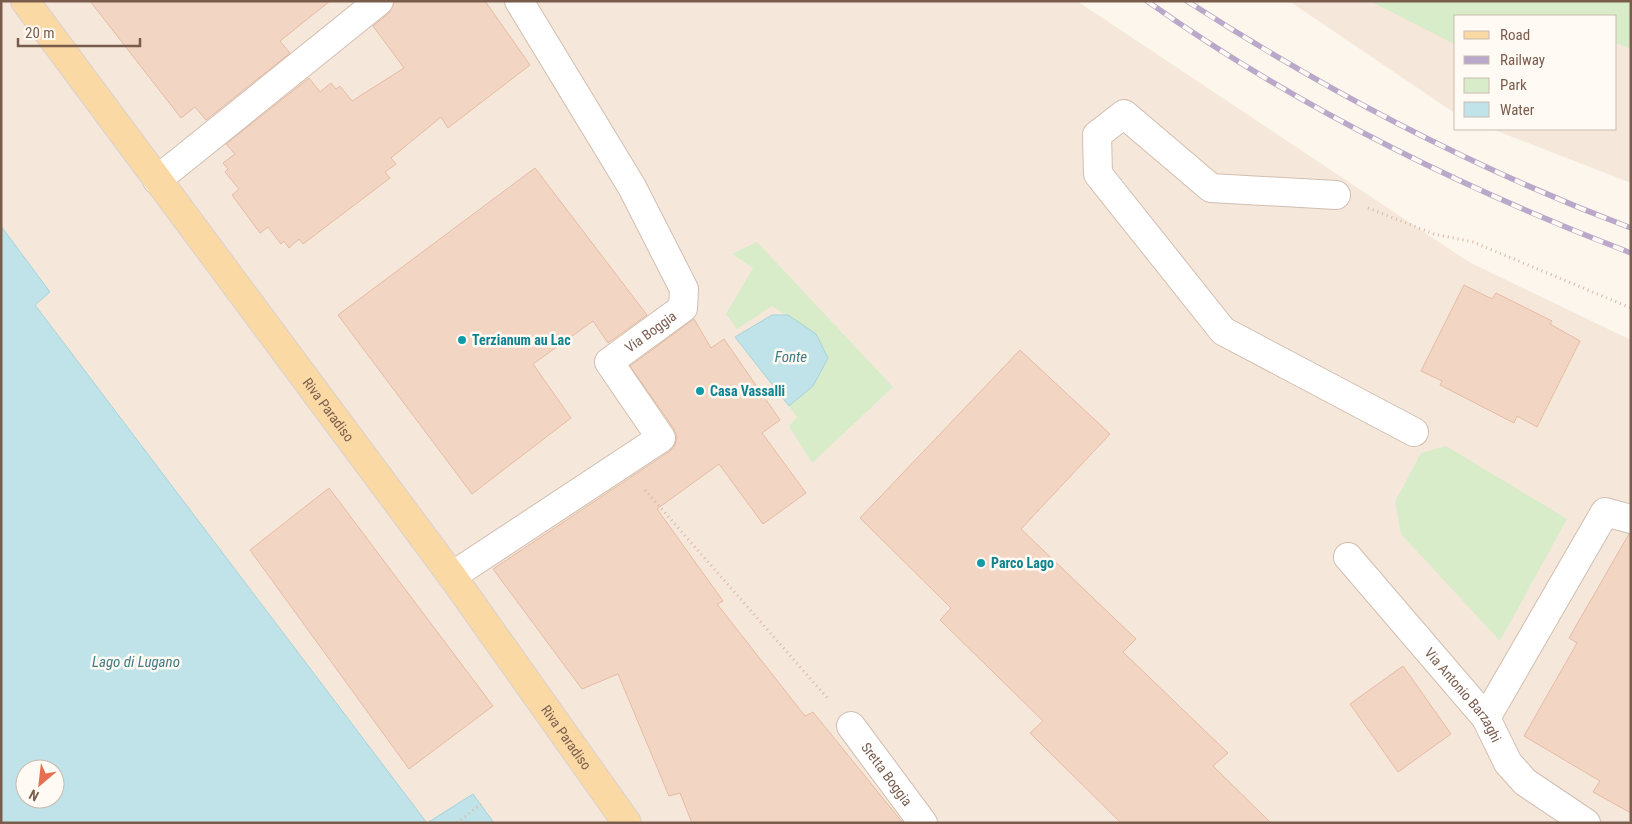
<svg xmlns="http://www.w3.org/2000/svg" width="1632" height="824" font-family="'Roboto Condensed',sans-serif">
<rect width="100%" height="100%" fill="#fdf6ec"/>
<g fill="#f5e8da">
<polygon points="1,1 1077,1 1469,262 1631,340 1631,823 494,823 473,794 427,823 35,305 50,292 1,226"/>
<polygon points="1289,1 1631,1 1631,183 1492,129 1616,129 1616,16 1456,16 1456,114"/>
</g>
<g fill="#d8ecc9">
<polygon points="1370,1 1631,1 1631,49 1616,43 1616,16 1456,16 1456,45"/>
<polygon points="757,242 893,387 812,463 789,426 797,417 789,406 813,386 816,334 772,306 737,329 726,314 753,268 732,254"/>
<polygon points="1446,446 1567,519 1500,641 1401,534 1395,502 1421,453"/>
</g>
<g fill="#bfe3e8" stroke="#a5d3da" fill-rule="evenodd">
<path d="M 1,226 L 50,292 L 35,305 L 427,823 L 1,823 ZM 25,769 L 55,769 L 55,799 L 25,799 Z"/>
<polygon points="772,315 788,315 816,334 828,358 813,386 789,406 735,337"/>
<polygon points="473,794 494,823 427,823"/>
</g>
<g fill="#f3d5c3" stroke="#e6bba3">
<polygon points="90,1 330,1 280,41 290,53 206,120 195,107 181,118"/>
<polygon points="394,1 485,1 530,65 448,128 441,117 391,158 396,164 385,172 390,178 303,244 299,239 289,248 284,241 281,244 268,227 260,233 232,195 239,189 225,172 228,169 223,163 235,154 226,144 309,78 320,92 331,83 336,89 340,86 352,101 404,68 373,26 389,13"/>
<polygon points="535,168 647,315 608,343 593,321 533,364 571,418 472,494 338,315"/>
<polygon points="1464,285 1492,299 1496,293 1552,321 1550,324 1580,341 1537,427 1517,416 1514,423 1440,385 1442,381 1421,371"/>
<polygon points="694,319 711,348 724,339 780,420 762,433 806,493 763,524 719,464 657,509 723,601 717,604 805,716 813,712 903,823 692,823 680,793 669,796 618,674 582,689 493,569 670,451 675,445 677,437 674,429 630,366"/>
<polygon points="1020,350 1110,434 1021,529 1136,639 1123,652 1228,753 1213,766 1271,823 1121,823 1030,733 1043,721 940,620 951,608 860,518"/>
<polygon points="329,488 493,706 409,769 250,550"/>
<polygon points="1629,534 1631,534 1631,813 1593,792 1600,781 1524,736 1577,643 1569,638"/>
<polygon points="1403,666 1451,734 1398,772 1350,704"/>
</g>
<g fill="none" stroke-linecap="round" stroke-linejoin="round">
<defs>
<g id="minor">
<polyline points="157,180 379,1"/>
<polyline points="1336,195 1211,188 1124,114 1097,135 1098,174 1223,331 1414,432"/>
<path id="s1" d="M 1348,557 L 1486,718 L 1508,763 L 1525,782 L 1586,823"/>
<path id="s2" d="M 452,576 L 661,438 L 609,362 L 683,308 L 684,289 L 632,187 L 519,1"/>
<polyline points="1486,718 1605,512 1631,519"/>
<path id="s3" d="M 851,726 L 923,823"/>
</g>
<g id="major">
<path id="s4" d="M 25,1 L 452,576 L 627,823"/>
</g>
</defs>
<use href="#minor" stroke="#d1beb0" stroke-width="30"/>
<use href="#major" stroke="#dad1cd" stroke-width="30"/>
<g stroke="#d9b8a5" stroke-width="3" stroke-dasharray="1 4" stroke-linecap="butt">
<polyline points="1368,208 1434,234 1473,242 1631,308"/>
<polyline points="645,490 829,700"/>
<polyline points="457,823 481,804"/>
</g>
<use href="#minor" stroke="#fff" stroke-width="28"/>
<use href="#major" stroke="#fbd9a5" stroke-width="28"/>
<defs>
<g id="rail">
<path d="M 1147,1 C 1295,106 1461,188 1631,253"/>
<path d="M 1187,1 C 1328,92 1475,169 1631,228"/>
</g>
</defs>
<use href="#rail" stroke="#b9a8c9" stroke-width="5.5"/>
<use href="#rail" stroke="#fffaf3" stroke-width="4" stroke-dasharray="11" stroke-linecap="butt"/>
</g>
<g fill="#0f9aa8" stroke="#fffaf3" stroke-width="2">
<circle cx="462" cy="340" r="5"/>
<circle cx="700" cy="391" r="5"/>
<circle cx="981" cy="563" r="5"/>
</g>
<g text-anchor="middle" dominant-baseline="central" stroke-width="5" stroke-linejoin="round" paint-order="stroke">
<g font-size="14" fill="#7a5c4d" stroke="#fffaf3">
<text stroke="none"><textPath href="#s2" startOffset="394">Via Boggia</textPath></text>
<text stroke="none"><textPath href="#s4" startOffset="509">Riva Paradiso</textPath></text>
<text stroke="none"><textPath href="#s1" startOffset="180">Via Antonio Barzaghi</textPath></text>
<text stroke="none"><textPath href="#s4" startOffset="914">Riva Paradiso</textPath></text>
<text stroke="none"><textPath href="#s3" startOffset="60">Sretta Boggia</textPath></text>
</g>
<g font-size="14" font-weight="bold" fill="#0d838f" stroke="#fffaf3" text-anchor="start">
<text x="472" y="340">Terzianum au Lac</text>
<text x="710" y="391">Casa Vassalli</text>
<text x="991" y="563">Parco Lago</text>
</g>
<g font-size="15" font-style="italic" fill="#437c86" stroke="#fffaf3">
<text x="791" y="357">Fonte</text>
<text x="136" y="662">Lago di Lugano</text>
</g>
</g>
<rect width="1632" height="824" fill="none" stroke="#7a5c4d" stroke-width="5"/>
<rect x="1454" y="15" width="162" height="115" fill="#fffaf3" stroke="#cabbb1"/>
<rect x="1464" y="31" width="25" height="8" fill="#fbd9a5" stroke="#cabbb1"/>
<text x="1500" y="40" font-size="15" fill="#7a5c4d">Road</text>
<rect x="1464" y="56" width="25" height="8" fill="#b9a8c9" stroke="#cabbb1"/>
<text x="1500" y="65" font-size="15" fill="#7a5c4d">Railway</text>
<rect x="1464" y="78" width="25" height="15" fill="#d8ecc9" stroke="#cabbb1"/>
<text x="1500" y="90" font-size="15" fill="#7a5c4d">Park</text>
<rect x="1464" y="102" width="25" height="15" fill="#bfe3e8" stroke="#cabbb1"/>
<text x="1500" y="115" font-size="15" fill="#7a5c4d">Water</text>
<g transform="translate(40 784) rotate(208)"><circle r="24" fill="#fffaf3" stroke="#cabbb1"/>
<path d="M0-4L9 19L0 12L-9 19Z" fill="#e76f51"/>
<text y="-8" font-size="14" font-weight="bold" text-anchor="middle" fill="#7a5c4d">N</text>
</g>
<path d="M18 38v8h122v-8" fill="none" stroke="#7a5c4d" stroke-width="2.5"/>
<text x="25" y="38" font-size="15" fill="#7a5c4d" stroke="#fffaf3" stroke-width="4" paint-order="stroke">20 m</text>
</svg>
